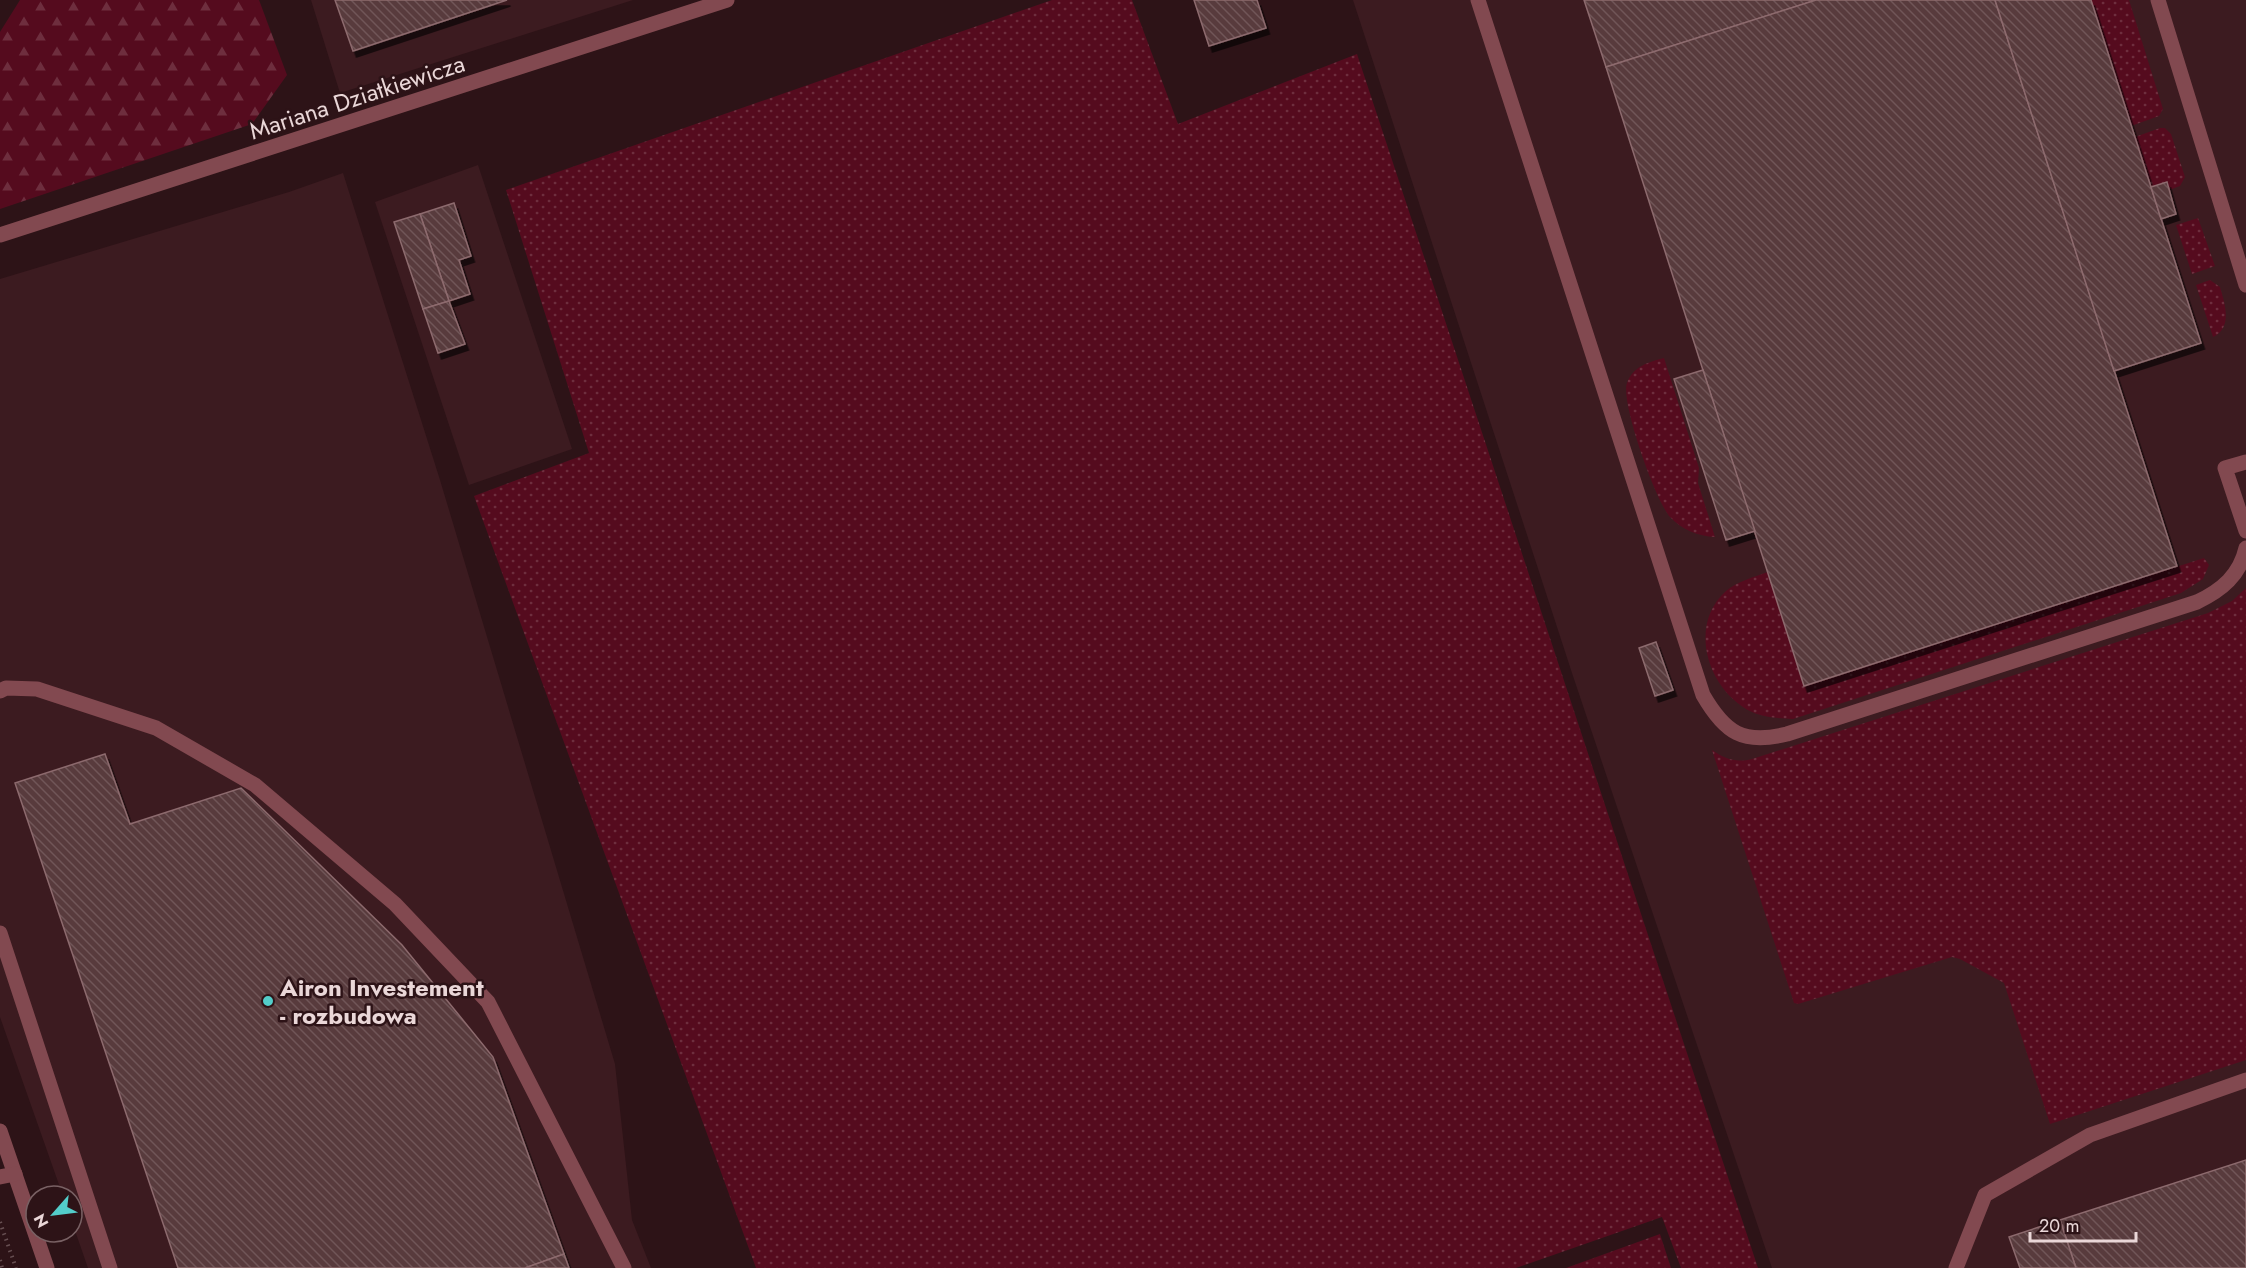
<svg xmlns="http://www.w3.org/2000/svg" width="2246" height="1268" font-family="Jost,sans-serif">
<defs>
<pattern id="grass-dots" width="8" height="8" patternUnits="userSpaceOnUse" patternTransform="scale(1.5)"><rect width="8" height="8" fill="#550b1e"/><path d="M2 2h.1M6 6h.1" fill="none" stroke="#6e2e3e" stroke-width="1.8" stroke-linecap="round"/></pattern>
<pattern id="forest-firs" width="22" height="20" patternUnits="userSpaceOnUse" patternTransform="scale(1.5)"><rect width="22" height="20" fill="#550b1e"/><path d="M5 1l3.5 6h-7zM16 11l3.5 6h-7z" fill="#6e2e3e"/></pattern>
<pattern id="building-back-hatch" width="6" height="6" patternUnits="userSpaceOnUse" patternTransform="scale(1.5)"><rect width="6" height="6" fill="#583a3d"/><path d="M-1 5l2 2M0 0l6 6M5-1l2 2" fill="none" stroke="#705658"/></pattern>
<filter id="shadow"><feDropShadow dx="3.5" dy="6" stdDeviation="0" flood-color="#0009"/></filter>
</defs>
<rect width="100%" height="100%" fill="#2d1317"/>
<g fill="#3c1b20">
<polygon points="311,0 633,0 340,93"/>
<polygon points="1353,0 2246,0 2246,1268 1772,1268 1572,673"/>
<polygon points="478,165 572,449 469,485 375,202"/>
<polygon points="343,173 440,480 615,1064 632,1220 651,1268 88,1268 72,1222 72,1196 63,1196 0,1017 0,279 289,192"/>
</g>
<g fill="url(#grass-dots)">
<polygon points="1052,0 1132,0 1178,124 1357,54 1758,1268 1681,1268 1662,1217 1516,1268 756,1268 474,496 589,453 506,190"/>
<polygon points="2091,0 2129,0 2163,109 2159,116 2131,126"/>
<polygon points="2160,128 2165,128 2171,134 2185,177 2180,186 2169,190 2166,182 2151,187 2135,137"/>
<polygon points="2198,218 2215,266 2192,274 2176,225"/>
<path d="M 2210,280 L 2220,287 C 2225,304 2233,328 2213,337 L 2196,285 Z"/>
<path d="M 1664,358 L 1699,468 L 1698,483 L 1715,537 C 1698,536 1682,530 1670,517 C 1656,502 1620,401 1627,383 C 1633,366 1649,362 1664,358 Z"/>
<path d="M 2204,558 L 2209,565 L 2203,579 L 2181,593 L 1793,719 C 1779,718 1765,718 1752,712 C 1708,691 1687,626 1726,591 C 1738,581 1754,577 1768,572 L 1805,686 Z"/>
<path d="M 2246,588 L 2246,1060 L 2050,1124 L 2004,983 L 1960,959 L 1952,957 L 1798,1004 L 1794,1003 L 1712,750 C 1725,759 1736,763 1752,759 L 2208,613 L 2232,601 Z"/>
<polygon points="1660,1234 1671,1268 1566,1268"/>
</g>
<polygon fill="url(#forest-firs)" points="20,0 259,0 287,75 252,124 0,209 0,32"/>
<g fill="url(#building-back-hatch)" stroke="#8d6b6e" stroke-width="1.5" filter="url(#shadow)">
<polygon points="335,0 507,0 353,51"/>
<polygon points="1194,0 1257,0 1266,28 1209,46"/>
<polygon points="1584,0 1816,0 1606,67"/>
<polygon points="1816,0 1995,0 2177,566 1804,686 1606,67"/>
<polygon points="1995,0 2091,0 2201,343 2114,371"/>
<polygon points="2167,182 2176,214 2161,219 2151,187"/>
<polygon points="454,203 471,256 459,260 470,294 449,301 420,214"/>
<polygon points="420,214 449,301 423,309 394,222"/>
<polygon points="449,301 465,344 438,353 423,309"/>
<polygon points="1703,370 1755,531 1726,540 1674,379"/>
<polygon points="1656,642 1673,690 1655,696 1639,648"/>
<polygon points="105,754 130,824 241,788 402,945 493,1057 564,1254 525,1268 178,1268 15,783"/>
<polygon points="2246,1160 2246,1268 2076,1268 2060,1220"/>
<polygon points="2060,1220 2076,1268 2020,1268 2009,1237"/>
<polygon points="564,1254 569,1268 525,1268"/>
</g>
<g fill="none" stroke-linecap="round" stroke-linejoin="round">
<g stroke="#674f52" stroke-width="4" stroke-dasharray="1.5 4.5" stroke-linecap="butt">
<polyline points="0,1222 16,1268"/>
<polyline points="0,1260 2,1268"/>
</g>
<g stroke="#824950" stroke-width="15">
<path d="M 1478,0 L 1703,695 C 1725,733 1743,745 1787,734 L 2197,602 C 2222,590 2240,575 2246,548"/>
<polyline points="2158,0 2246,285"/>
<polyline points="0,235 727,0"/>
<polyline points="2246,462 2225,468 2246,531"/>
<polyline points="0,691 6,688 37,689 156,728 255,785 395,904 488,1002 624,1268"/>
<polyline points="0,933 110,1268"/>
<polyline points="0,1131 47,1268"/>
<polyline points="0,1177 15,1174"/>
<polyline points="1956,1268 1985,1195 2090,1135 2246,1080"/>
</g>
</g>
<circle fill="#53cdca" stroke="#2d1317" stroke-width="2" cx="268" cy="1001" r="6"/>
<g text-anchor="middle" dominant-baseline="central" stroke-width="5" stroke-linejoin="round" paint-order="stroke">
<g font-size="24" fill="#ead7d8" stroke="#2d1317">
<text transform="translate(357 97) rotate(-18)">Mariana Dziatkiewicza</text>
</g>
<g font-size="24" font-weight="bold" fill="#ead7d8" stroke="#2d1317" text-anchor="start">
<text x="280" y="987">Airon Investement<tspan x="280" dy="28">- rozbudowa</tspan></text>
</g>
</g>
<g transform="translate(54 1214) rotate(242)"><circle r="28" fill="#2d1317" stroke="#796164" stroke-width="1.5"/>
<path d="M0-4.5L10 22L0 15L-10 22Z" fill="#53cdca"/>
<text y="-9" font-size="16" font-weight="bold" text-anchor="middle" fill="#ead7d8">N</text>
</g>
<path d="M2030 1232v9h106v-9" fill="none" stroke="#ead7d8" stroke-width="3"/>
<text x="2039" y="1232" font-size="18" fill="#ead7d8" stroke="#2d1317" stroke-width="4.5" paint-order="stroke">20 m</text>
</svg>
